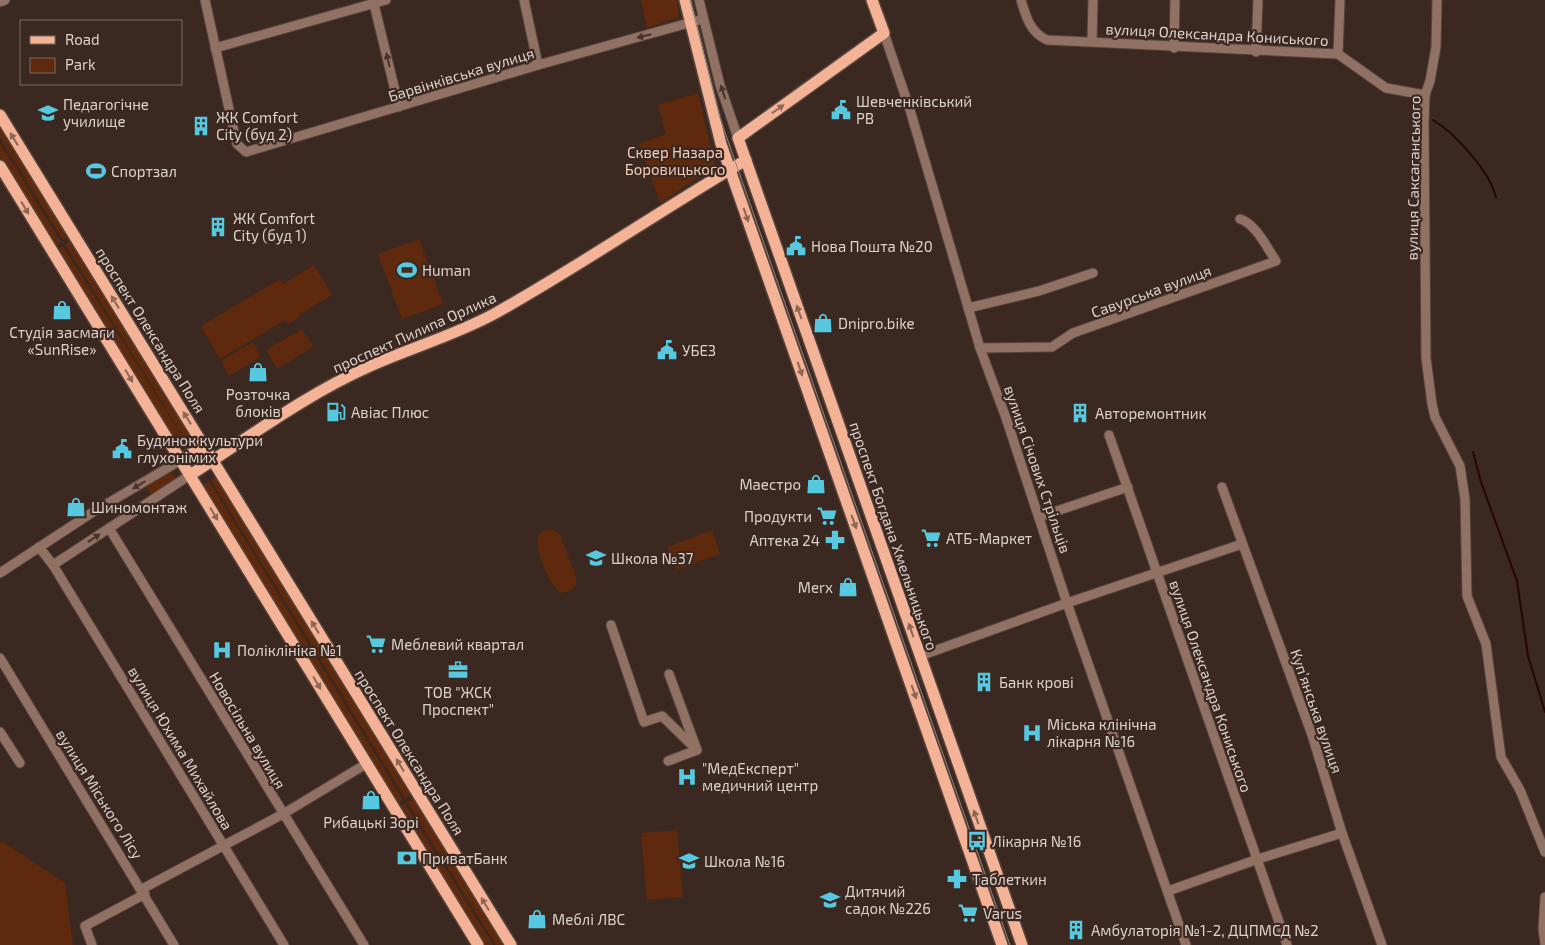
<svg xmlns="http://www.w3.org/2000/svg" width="1545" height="945" font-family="'Exo 2',sans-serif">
<rect width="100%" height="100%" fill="#3b2921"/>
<g fill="#5e290d">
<polygon points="641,0 677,0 679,17 647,28"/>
<polygon points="698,93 715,166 660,203 639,144 666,134 658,105"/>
<polygon points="0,125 69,237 63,240 0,138"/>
<polygon points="0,143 61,242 55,246 0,157"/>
<polygon points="419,239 443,304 402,319 378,254"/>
<polygon points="71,240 191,434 184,438 65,244"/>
<polygon points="63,246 183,438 177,442 57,249"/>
<polygon points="314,265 332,295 301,314 299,312 300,317 288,324 285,320 220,359 201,326 280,279 283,284"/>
<polygon points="302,329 313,347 277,369 266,350"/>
<polygon points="253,342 261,357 229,376 221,361"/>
<polygon points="170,469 177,480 152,497 145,484"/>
<polygon points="218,476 412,794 405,798 211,480"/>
<polygon points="209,481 403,800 396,804 203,485"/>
<path d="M 545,530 L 553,530 L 560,535 L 576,576 L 576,585 L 570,591 L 561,593 C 550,588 533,546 539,535 Z"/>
<polygon points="712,530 720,554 676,570 667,547"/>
<polygon points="415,797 506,945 496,945 407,802"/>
<polygon points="405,804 493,945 483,945 398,808"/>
<polygon points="677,830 683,897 647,900 641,833"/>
<polygon points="0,842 3,842 65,883 73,945 0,945"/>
</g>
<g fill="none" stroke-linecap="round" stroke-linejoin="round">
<g stroke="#260600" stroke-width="2">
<path d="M 1433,120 C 1456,134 1491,173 1496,198"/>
<polyline points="1473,452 1481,482 1517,581 1528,656 1545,712"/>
</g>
<defs>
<g id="minor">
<polyline points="205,0 235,136 237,144 246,152 538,65 703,19"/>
<polyline points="373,0 399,107"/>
<polyline points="524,0 538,65"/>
<polyline points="699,0 720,85 738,138"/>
<path d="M 1021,0 C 1026,17 1030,32 1047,40 L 1338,54 L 1386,88 L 1425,95"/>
<polyline points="1437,0 1436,47 1430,81 1425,95 1424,124 1426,358 1432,404 1435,417 1460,466 1465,499 1467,596 1486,644 1501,757 1520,790 1545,852"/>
<polyline points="0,2 5,0"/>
<polyline points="884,33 910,110 980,348 1006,418 1067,603 1186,945"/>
<polyline points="1092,41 1093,0"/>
<polyline points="215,48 386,0"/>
<polyline points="1174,48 1175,0"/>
<polyline points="1256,52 1258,0"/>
<polyline points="1338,54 1340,0"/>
<polyline points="968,308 1039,291 1093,273"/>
<path d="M 980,348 L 1052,347 L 1073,333 L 1276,261 C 1267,248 1256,224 1240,219"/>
<polyline points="1109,435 1287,945"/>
<polyline points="1222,487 1312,735 1342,833 1382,945"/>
<polyline points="1039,517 1128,487"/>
<polyline points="109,528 364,945"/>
<polyline points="39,547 53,565 284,945"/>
<polyline points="53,565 190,475"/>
<polyline points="0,573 93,512 181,460"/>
<polyline points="611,625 644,722 662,716 697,750 669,674"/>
<polyline points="920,656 1067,603 1242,544"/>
<polyline points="0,658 174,945"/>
<polyline points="0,732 20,763"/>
<polyline points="668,761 697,750"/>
<polyline points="142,889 283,814 366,764"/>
<polyline points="1168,891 1258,859 1342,833"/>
<polyline points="1545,897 1543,929 1545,944"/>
<polyline points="92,945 85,926 145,894"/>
</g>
<g id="major">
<polyline points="685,0 721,144 1002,945"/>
<polyline points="872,0 884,33 738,138 1022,945"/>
<polyline points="0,115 511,945"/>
<polyline points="0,166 478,945"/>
<polyline points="181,460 204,446"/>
<path d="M 190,475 C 248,438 305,395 368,367 C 410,348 453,336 494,314 C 580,266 661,210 746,160"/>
</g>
</defs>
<use href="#minor" stroke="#55443c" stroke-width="11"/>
<use href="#major" stroke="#55443c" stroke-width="14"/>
<use href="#minor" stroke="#917163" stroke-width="9"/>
<use href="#major" stroke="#f4b396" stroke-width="11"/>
<polyline stroke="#91827c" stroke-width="1" points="690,0 720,118 1010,945"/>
</g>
<defs><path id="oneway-solid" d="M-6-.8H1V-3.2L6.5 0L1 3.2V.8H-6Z" transform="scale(1.25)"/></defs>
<g fill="#48342b">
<use href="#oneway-solid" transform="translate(644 36) rotate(166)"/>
<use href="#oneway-solid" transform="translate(388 60) rotate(-103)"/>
<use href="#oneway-solid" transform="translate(723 92) rotate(-108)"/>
<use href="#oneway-solid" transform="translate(139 485) rotate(149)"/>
<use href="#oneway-solid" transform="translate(94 538) rotate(-34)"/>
</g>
<g fill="#8e6756">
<use href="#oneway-solid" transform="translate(778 109) rotate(-35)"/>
<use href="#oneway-solid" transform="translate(14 139) rotate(-122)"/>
<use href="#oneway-solid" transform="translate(25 208) rotate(59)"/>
<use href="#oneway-solid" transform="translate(746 215) rotate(71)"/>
<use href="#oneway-solid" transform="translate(115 302) rotate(-122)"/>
<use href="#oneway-solid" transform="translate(799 312) rotate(-110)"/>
<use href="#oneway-solid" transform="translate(800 369) rotate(71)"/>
<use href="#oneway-solid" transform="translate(129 376) rotate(59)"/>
<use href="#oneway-solid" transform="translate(187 418) rotate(-122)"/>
<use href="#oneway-solid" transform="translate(214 514) rotate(59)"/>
<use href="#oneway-solid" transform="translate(854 522) rotate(70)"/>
<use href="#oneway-solid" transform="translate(315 627) rotate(-122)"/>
<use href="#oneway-solid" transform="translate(911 630) rotate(-109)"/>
<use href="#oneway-solid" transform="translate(317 683) rotate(59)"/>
<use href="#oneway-solid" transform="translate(914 692) rotate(71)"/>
<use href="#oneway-solid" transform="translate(400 765) rotate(-122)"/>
<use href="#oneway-solid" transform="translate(976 817) rotate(-109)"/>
<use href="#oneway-solid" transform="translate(485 904) rotate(-122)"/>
</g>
<defs>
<symbol id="civic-bare" viewBox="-9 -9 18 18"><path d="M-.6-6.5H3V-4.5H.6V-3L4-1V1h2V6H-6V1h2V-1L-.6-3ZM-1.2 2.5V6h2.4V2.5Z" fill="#56c9e1" stroke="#3b2921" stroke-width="2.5" paint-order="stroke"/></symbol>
<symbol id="university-bare" viewBox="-9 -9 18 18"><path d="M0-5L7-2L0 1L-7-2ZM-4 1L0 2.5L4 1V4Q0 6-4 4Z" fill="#56c9e1" stroke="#3b2921" stroke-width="2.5" paint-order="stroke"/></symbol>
<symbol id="building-bare" viewBox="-9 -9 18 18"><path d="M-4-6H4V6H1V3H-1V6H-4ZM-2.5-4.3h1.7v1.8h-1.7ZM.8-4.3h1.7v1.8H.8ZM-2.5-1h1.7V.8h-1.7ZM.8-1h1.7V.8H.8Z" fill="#56c9e1" stroke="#3b2921" stroke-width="2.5" paint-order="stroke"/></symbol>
<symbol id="stadium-bare" viewBox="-9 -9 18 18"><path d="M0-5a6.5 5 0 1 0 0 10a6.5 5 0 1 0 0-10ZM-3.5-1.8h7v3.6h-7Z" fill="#56c9e1" stroke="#3b2921" stroke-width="2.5" paint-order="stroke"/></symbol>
<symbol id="shop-bare" viewBox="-9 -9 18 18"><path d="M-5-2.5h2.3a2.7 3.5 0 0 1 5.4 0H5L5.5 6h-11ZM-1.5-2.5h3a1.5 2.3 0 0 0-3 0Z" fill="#56c9e1" stroke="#3b2921" stroke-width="2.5" paint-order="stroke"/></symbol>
<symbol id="fuel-bare" viewBox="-9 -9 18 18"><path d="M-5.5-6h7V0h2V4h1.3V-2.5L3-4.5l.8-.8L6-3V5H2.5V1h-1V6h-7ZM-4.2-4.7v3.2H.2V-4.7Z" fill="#56c9e1" stroke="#3b2921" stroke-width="2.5" paint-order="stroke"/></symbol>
<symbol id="supermarket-bare" viewBox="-9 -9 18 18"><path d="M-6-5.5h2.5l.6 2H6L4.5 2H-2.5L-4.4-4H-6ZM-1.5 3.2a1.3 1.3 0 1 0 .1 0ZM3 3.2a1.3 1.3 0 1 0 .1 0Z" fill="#56c9e1" stroke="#3b2921" stroke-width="2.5" paint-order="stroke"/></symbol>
<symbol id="pharmacy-bare" viewBox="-9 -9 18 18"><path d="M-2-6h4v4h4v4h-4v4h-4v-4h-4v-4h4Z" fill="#56c9e1" stroke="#3b2921" stroke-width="2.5" paint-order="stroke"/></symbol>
<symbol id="school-bare" viewBox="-9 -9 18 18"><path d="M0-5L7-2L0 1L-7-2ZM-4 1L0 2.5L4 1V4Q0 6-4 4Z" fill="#56c9e1" stroke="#3b2921" stroke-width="2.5" paint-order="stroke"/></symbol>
<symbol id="hospital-bare" viewBox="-9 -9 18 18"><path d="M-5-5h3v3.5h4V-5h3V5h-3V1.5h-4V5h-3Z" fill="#56c9e1" stroke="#3b2921" stroke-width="2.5" paint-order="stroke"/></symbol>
<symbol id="office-bare" viewBox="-9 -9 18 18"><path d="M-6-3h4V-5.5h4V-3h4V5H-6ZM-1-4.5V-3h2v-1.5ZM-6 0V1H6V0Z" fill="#56c9e1" stroke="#3b2921" stroke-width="2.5" paint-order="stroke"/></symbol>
<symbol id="bus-bare" viewBox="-9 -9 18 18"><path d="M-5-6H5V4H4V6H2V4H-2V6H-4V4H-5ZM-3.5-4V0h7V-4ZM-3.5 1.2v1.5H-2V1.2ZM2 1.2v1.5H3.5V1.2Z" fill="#56c9e1" stroke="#3b2921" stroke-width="2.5" paint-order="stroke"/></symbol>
<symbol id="bank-bare" viewBox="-9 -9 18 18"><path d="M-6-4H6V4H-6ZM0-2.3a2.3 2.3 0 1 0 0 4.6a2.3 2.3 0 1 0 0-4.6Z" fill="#56c9e1" stroke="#3b2921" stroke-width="2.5" paint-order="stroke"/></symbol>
</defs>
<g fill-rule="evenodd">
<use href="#civic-bare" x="827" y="96" width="28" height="28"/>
<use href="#university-bare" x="34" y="99" width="28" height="28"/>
<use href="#building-bare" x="187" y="112" width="28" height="28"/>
<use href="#stadium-bare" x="82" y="157" width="28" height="28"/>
<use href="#building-bare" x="204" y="213" width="28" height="28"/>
<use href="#civic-bare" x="782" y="232" width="28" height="28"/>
<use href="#stadium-bare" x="393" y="256" width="28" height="28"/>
<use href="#shop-bare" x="48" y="296" width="28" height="28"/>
<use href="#shop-bare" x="809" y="309" width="28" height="28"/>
<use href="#civic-bare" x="653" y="336" width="28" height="28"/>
<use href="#shop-bare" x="244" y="358" width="28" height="28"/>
<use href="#fuel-bare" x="322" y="398" width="28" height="28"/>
<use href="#building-bare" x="1066" y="399" width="28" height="28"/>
<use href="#civic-bare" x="108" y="435" width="28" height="28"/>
<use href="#shop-bare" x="802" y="470" width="28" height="28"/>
<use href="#shop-bare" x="62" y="493" width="28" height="28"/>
<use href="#supermarket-bare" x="813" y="502" width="28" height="28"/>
<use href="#supermarket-bare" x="917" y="524" width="28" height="28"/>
<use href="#pharmacy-bare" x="821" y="526" width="28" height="28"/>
<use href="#school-bare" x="582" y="544" width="28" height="28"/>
<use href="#shop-bare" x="834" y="573" width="28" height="28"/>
<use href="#supermarket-bare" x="362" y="630" width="28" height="28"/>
<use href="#hospital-bare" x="208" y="636" width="28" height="28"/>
<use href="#office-bare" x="444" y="656" width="28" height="28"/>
<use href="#building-bare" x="970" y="668" width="28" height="28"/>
<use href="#hospital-bare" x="1018" y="719" width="28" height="28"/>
<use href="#hospital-bare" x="673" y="763" width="28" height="28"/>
<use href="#shop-bare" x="357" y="786" width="28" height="28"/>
<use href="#bus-bare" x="963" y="827" width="28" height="28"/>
<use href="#bank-bare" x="393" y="844" width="28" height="28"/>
<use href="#school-bare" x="675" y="847" width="28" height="28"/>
<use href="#pharmacy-bare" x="943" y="865" width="28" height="28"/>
<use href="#school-bare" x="816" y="886" width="28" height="28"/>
<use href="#supermarket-bare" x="954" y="899" width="28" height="28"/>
<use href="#shop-bare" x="523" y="905" width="28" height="28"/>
<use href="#building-bare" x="1062" y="916" width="28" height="28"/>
</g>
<g text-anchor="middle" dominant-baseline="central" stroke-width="4.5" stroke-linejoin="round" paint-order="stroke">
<g font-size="15" fill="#dcd0cb" stroke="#3b2921">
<text transform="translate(1217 34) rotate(3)">вулиця Олександра Кониського</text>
<text transform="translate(461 74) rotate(-17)">Барвінківська вулиця</text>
<text transform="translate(1413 178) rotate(-89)">вулиця Саксаганського</text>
<text transform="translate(1151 291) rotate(-20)">Савурська вулиця</text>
<text transform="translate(151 330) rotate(58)">проспект Олександра Поля</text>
<text transform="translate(414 332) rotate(-24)">проспект Пилипа Орлика</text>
<text transform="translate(1038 469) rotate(71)">вулиця Січових Стрільців</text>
<text transform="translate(894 536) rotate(71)">проспект Богдана Хмельницького</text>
<text transform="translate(1211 686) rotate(71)">вулиця Олександра Кониського</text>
<text transform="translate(1317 711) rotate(71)">Купʼянська вулиця</text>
<text transform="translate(248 730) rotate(59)">Новосільна вулиця</text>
<text transform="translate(181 748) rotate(59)">вулиця Юхима Михайлова</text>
<text transform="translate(410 752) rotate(58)">проспект Олександра Поля</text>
<text transform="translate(100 794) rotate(58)">вулиця Міського Лісу</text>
</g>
<g font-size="15" fill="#dcd0cb" stroke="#3b2921" text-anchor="start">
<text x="856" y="101">Шевченківський<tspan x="856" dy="17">РВ</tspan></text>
<text x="63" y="104">Педагогічне<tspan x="63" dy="17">училище</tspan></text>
<text x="216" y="117">ЖК Comfort<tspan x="216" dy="17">City (буд 2)</tspan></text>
<text x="111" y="171">Спортзал</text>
<text x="233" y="218">ЖК Comfort<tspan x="233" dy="17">City (буд 1)</tspan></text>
<text x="811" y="246">Нова Пошта №20</text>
<text x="422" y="270">Human</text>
<text x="838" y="323">Dnipro.bike</text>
<text x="62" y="332" text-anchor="middle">Студія засмаги<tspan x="62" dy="17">«SunRise»</tspan></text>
<text x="682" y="350">УБЕЗ</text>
<text x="258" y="394" text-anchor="middle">Розточка<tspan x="258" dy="17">блоків</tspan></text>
<text x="351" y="412">Авіас Плюс</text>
<text x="1095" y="413">Авторемонтник</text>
<text x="137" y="440">Будинок культури<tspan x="137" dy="17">глухонімих</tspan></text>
<text x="801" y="484" text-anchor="end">Маестро</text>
<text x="91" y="507">Шиномонтаж</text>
<text x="812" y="516" text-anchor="end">Продукти</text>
<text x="946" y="538">АТБ-Маркет</text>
<text x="820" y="540" text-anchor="end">Аптека 24</text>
<text x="611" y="558">Школа №37</text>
<text x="833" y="587" text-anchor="end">Merx</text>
<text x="391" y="644">Меблевий квартал</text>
<text x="237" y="650">Поліклініка №1</text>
<text x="999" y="682">Банк крові</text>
<text x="458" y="692" text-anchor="middle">ТОВ "ЖСК<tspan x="458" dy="17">Проспект"</tspan></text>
<text x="1047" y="724">Міська клінічна<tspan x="1047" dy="17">лікарня №16</tspan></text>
<text x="702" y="768">"МедЕксперт"<tspan x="702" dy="17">медичний центр</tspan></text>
<text x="371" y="822" text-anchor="middle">Рибацькі Зорі</text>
<text x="992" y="841">Лікарня №16</text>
<text x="422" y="858">ПриватБанк</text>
<text x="704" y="861">Школа №16</text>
<text x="972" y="879">Таблеткин</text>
<text x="845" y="891">Дитячий<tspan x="845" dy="17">садок №226</tspan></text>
<text x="983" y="913">Varus</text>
<text x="552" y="919">Меблі ЛВС</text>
<text x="1091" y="930">Амбулаторія №1-2, ДЦПМСД №2</text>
</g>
<g font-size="15" fill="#f4cbb9" stroke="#3b2921">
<text x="675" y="152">Сквер Назара<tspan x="675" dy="17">Боровицького</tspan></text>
</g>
</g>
<rect x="20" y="20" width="162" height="65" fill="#3b2921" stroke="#7b6c65"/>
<rect x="30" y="36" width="25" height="8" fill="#f4b396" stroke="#7b6c65"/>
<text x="65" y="45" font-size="15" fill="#dcd0cb">Road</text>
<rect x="30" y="58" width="25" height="15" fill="#5e290d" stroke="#7b6c65"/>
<text x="65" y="70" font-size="15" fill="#dcd0cb">Park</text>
</svg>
